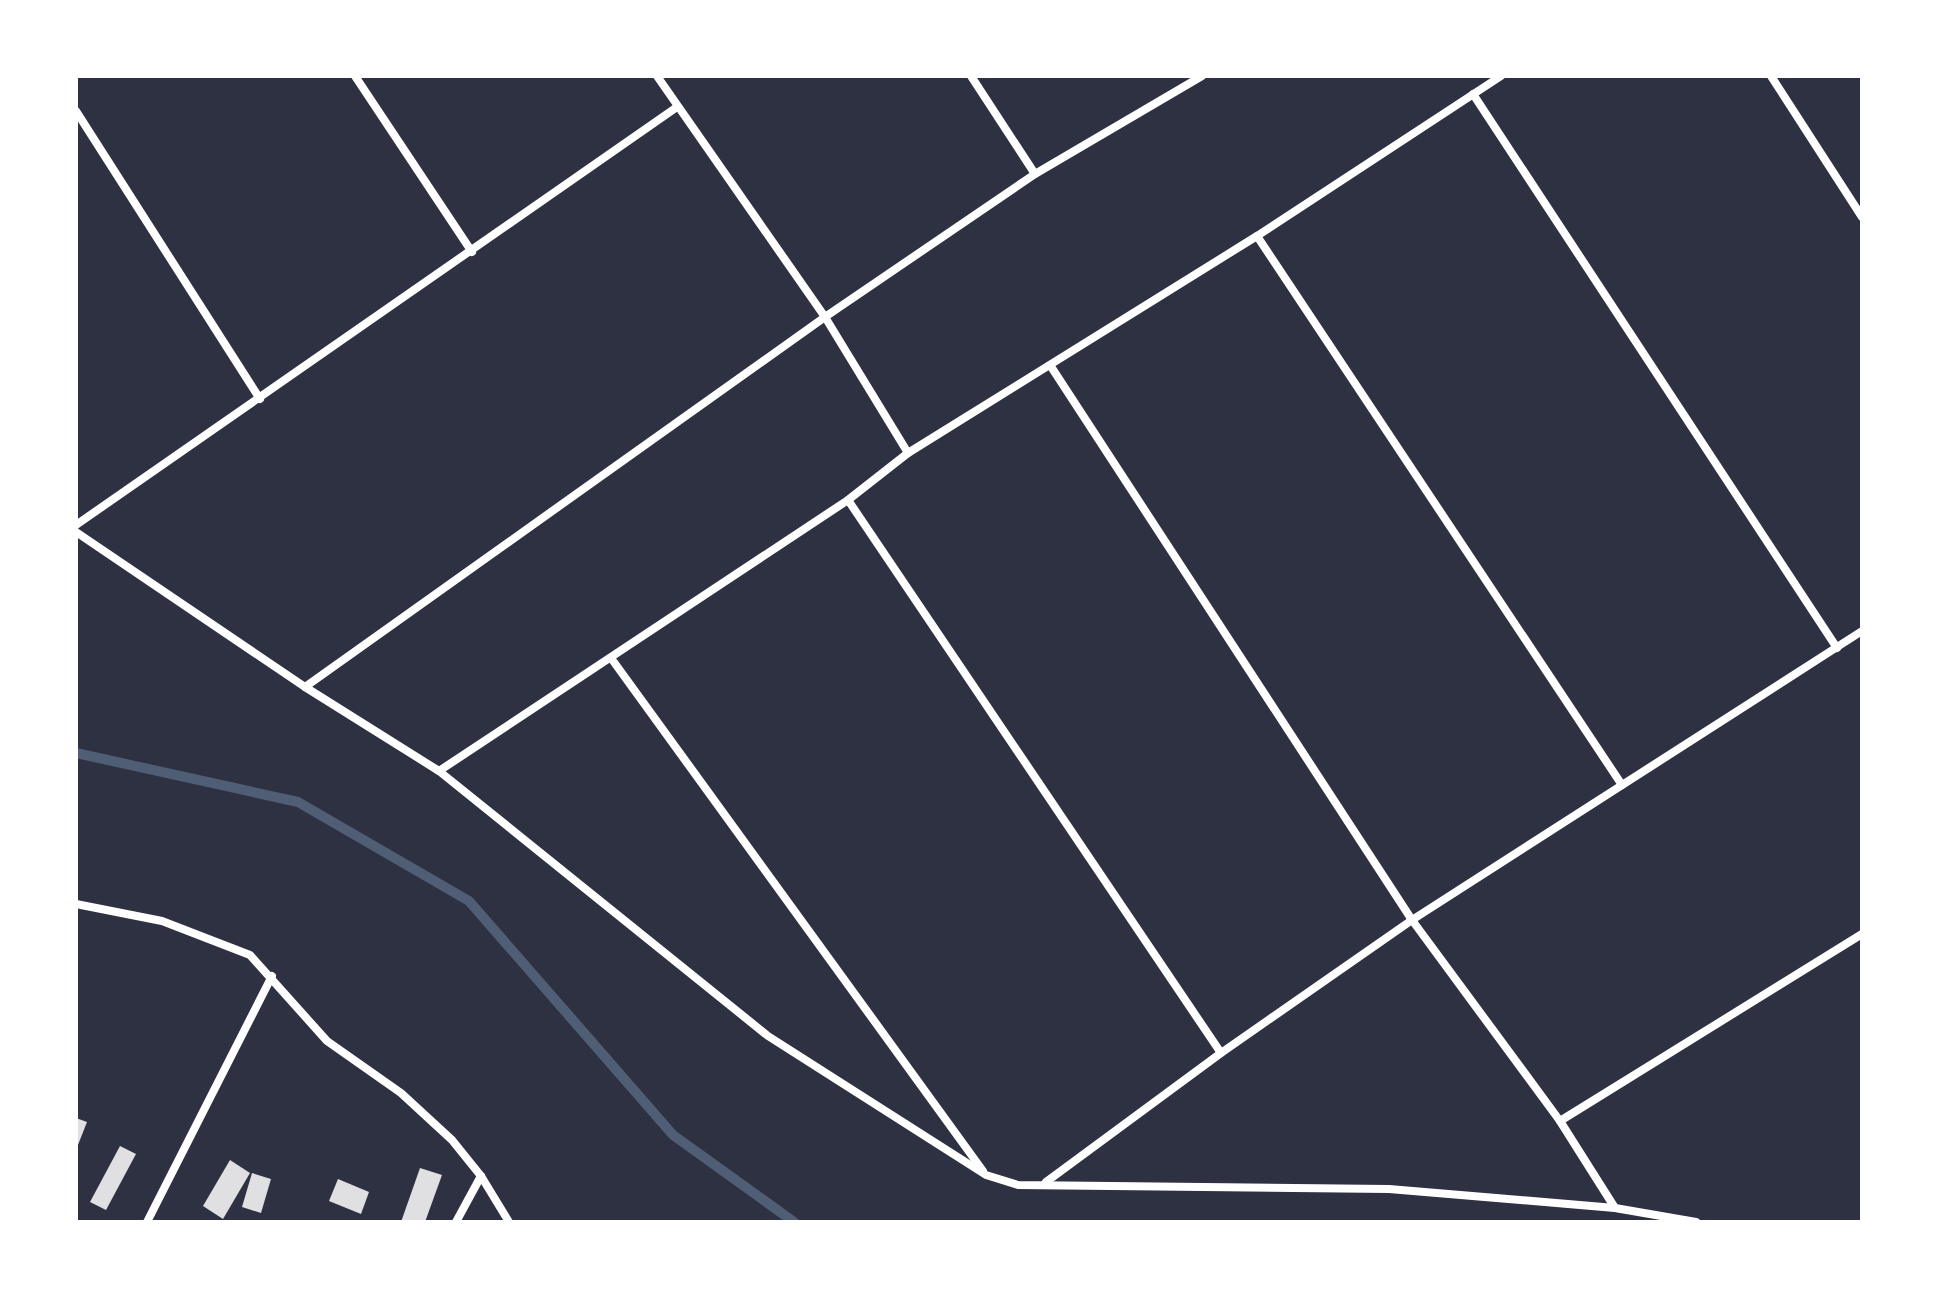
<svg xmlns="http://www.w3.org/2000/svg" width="1938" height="1298" font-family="'PT Sans Narrow',sans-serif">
<rect width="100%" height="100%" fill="#2d3142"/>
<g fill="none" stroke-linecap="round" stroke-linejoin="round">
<polyline stroke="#4f5d75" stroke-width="10" points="76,753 298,802 469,901 673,1135 794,1222"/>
</g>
<g fill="#e0e0e3">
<polygon points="76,1118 87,1122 76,1150"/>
<polygon points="120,1146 136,1154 106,1210 90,1202"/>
<polygon points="230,1160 250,1173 223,1219 203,1206"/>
<polygon points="420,1168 442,1175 425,1222 401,1222"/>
<polygon points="252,1173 271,1179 261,1213 242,1207"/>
<polygon points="338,1179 369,1192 361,1214 329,1201"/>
</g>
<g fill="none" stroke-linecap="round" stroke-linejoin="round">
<g stroke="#fff" stroke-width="8">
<polyline points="355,76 472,252"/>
<polyline points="657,76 825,317 908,453"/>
<polyline points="971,76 1035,174"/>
<polyline points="1771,76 1862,217"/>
<polyline points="1473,94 1837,648"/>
<polyline points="76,111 260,399"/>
<polyline points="1257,236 1622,785"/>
<polyline points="1050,365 1412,920 1560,1121 1862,934"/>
<polyline points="848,500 1221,1053"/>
<polyline points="76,525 677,107"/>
<polyline points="76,532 305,687 439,771 848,500 908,453 1257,236 1501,76"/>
<polyline points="611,658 983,1171"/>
<polyline points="305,687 825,317 1035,174 1202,76"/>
<polyline points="439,771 768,1036 986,1175 1018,1185 1389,1189 1615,1208"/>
<polyline points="76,904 162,921 250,955 327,1041 401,1093 452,1140 481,1176 509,1222"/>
<polyline points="1560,1121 1615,1208 1696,1222"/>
<polyline points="1046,1182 1221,1053 1412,920 1862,631"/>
<polyline points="147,1222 272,976"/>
<polyline points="456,1222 481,1176"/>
</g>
</g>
<rect width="1938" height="1298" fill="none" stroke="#ffffff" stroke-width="156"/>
</svg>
